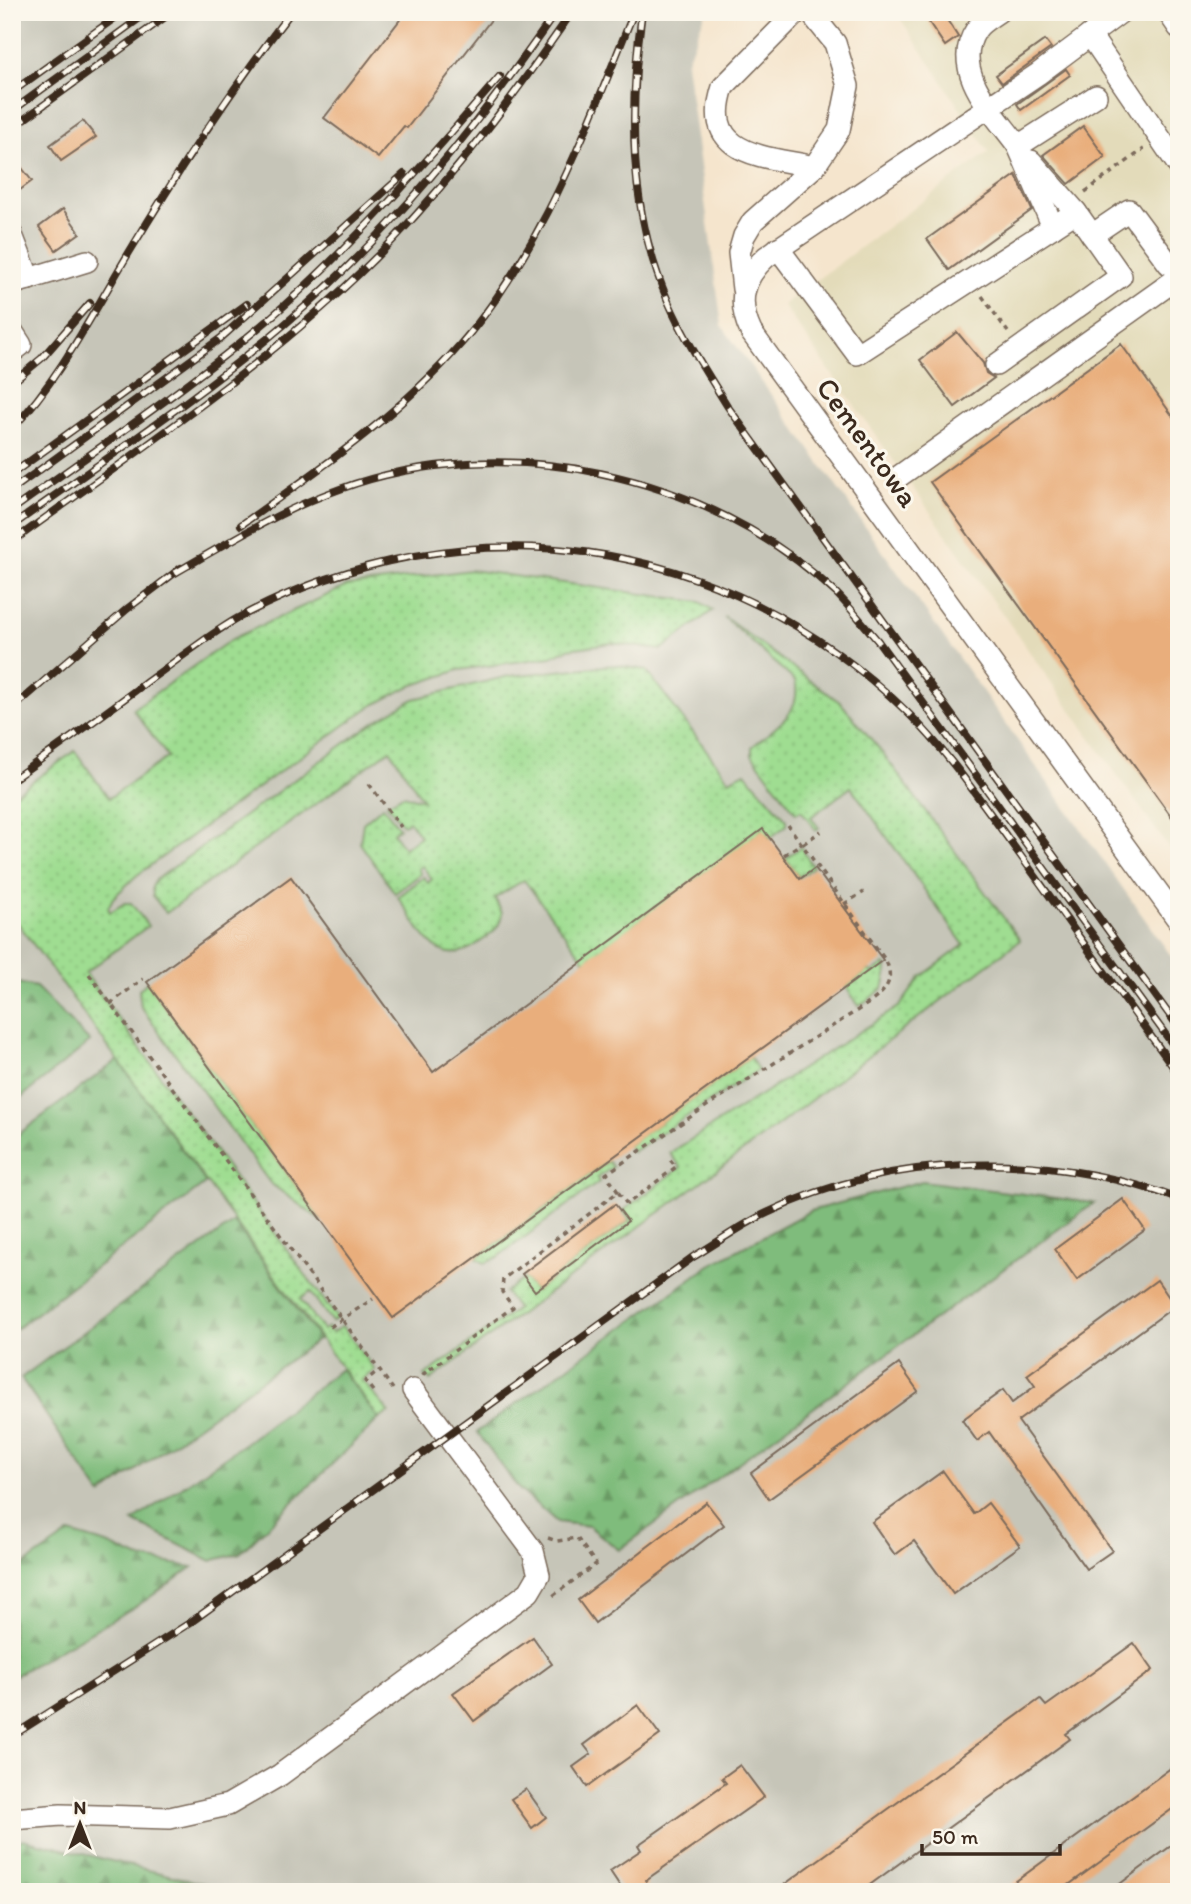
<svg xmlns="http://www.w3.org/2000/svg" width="1191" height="1904" font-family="Itim,sans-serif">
<defs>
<pattern id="grass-dots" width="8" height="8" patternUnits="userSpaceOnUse" patternTransform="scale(1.75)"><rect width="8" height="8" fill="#9fdd91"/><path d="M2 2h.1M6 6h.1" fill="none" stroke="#8abe7d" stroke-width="1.8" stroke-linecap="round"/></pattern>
<pattern id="forest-firs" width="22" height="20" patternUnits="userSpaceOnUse" patternTransform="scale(1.75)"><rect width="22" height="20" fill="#7fbc7b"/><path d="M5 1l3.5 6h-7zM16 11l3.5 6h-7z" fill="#699964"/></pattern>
</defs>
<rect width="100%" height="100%" fill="#fbf7ec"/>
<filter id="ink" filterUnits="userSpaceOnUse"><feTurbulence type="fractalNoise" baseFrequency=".0143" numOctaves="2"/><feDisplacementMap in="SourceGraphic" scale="14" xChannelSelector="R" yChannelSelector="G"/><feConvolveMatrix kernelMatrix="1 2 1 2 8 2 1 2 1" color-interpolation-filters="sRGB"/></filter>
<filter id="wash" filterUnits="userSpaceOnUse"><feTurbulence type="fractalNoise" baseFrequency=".00686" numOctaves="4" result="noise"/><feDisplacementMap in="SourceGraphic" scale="28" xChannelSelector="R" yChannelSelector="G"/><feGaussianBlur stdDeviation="1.57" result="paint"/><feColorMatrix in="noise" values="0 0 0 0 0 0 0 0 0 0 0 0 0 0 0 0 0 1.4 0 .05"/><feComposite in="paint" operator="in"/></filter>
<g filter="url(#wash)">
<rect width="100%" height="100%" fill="#f5e5cd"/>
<polygon fill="#e3dbba" points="896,12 1179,12 1179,862 783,305 989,152"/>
<polygon fill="#c6c5b8" points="12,12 706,12 686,63 722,326 1179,967 1179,1892 12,1892"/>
<g fill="url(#grass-dots)" stroke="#6d8458" stroke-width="2">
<polygon points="471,570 700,602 713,610 661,650 612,643 568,649 551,657 459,670 408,687 368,708 136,876 113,898 108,908 110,912 125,903 131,903 148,926 85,973 337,1318 332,1322 310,1292 300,1299 323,1330 328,1327 332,1333 342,1326 375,1370 362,1380 389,1412 379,1419 12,915 12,796 75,751 109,798 168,757 133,709 232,639 347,586"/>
<path d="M 724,617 L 841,703 L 882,752 L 1020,940 L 776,1127 L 430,1380 L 424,1376 L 517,1309 L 505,1292 L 525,1278 L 535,1291 L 630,1220 L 623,1211 L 681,1167 L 670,1153 L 900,1006 L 921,977 L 964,945 L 851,787 L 811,817 L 819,828 L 816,830 L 801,810 L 796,813 L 752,755 L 752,747 C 774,728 803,713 795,681 Z"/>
<path d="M 614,665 L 646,670 L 729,780 L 745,772 L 787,820 L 787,825 L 770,838 L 763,830 L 585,961 L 524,880 L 495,898 L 502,913 C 500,928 492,934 480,942 C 437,975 421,929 398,897 L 424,877 L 428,883 L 432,879 L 422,866 L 418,869 L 421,874 L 395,893 L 360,843 L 363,823 L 383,806 L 399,828 L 393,833 L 404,848 L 420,836 L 409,821 L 403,825 L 387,804 L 403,795 L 423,800 L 390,750 L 166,913 L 153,896 L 152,887 L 156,880 L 374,722 L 414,699 L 509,676 Z"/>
<polygon points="801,847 813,867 799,877 785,858"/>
<polygon points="885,964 887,971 883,989 859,1006 846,987 869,970 872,973"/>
<polygon points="147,982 322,1221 270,1183 141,1007 139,990"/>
<polygon points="750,1057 758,1070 632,1152 628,1146"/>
<polygon points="608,1161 613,1167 597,1178 599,1182 498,1257 485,1263 476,1258"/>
</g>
<g fill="url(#forest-firs)" stroke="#5d734c" stroke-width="2">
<polygon points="13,982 36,987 90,1042 12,1105"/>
<polygon points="118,1060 206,1183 12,1332 12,1139"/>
<polygon points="922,1181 1094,1203 619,1550 589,1526 557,1522 519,1489 477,1432 710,1265 810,1211"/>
<polygon points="234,1222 319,1339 101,1495 21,1378"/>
<polygon points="341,1369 379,1419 240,1553 211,1561 133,1521 248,1441"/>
<polygon points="70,1533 107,1544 138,1558 193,1567 143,1602 12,1677 12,1573"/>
<polygon points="23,1839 237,1892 12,1892 12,1843"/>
</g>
<g id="blocks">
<g fill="#e9ae7b">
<polygon points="406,12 497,12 407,128 404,126 378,158 324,118"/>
<polygon points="922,12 942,12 958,37 945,46"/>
<polygon points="1045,40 1051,48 1002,83 996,75"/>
<polygon points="1066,69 1070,75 1021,110 1017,104"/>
<polygon points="83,121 96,137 61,161 50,145"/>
<polygon points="1083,126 1105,157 1069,184 1043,155"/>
<polygon points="12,155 32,181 12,196"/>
<polygon points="1016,175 1032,210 949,270 927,239"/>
<polygon points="63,209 80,233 56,250 39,227"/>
<polygon points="957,332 983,363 986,373 994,378 955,407 920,360"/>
<polygon points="1121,344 1179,425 1179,827 930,482"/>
<polygon points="763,829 800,879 815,868 883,960 393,1318 147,982 291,877 433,1072"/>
<polygon points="1123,1199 1145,1230 1077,1280 1055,1249"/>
<polygon points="615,1204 628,1221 535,1291 522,1274"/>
<polygon points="1157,1280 1175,1306 1018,1421 1112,1551 1086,1569 989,1432 977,1441 962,1420 1003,1390 1012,1403 1035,1386 1027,1375"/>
<polygon points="899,1364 918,1391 769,1499 751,1473"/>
<polygon points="943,1471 974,1514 988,1503 1020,1546 953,1594 914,1541 895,1555 872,1522"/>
<polygon points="706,1502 724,1525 595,1623 578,1600"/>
<polygon points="533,1637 552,1664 474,1721 453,1693"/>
<polygon points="1134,1643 1153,1670 1066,1734 1070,1739 860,1892 774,1892 1040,1699 1046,1706"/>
<polygon points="638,1705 660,1735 587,1787 573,1767 591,1754 584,1745"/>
<polygon points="1179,1762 1179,1804 1059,1892 1001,1892"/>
<polygon points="740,1765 764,1797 646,1880 647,1886 639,1892 624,1892 610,1871 641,1850 638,1845 726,1783 722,1778"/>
<polygon points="526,1789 546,1817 532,1828 511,1799"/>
<polygon points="1179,1840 1179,1882 1165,1892 1109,1892"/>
</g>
</g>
</g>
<g filter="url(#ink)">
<use href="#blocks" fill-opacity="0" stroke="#7c6b5b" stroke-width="2"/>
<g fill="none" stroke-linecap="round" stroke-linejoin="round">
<defs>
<g id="minor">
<path d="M 797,12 L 723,87 C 700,157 767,156 814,167"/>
<path d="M 998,12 C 991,17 980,23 976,30 C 949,71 996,115 1018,146 L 1096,96"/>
<path d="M 1121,12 L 1038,74 L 766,257 C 742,279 737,302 751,332 L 1179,921"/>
<polyline points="1168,12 1179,28"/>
<polyline points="1090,35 1179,166"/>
<polyline points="1018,146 1053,227"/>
<polyline points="1031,161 1076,212"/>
<polyline points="12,235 29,279"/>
<polyline points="1092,235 1129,210 1169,264"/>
<polyline points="778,248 857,354 1076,212 1121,276 996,365"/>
<polyline points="12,284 87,261"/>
<polyline points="743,289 739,253 744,236 753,221 814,167 839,130 848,86 835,43 810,12"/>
<polyline points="12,331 21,345 12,352"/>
<polyline points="898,477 1175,280 1179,285"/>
<polyline points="12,1819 61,1815 170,1818 228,1805 280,1775 529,1592 539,1575 533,1551 413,1390"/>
</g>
</defs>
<use href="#minor" stroke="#7c6b5b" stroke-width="24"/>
<g stroke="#7c6b5b" stroke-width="3.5" stroke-dasharray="5 5" stroke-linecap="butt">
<polyline points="1085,192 1144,149"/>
<polyline points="982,296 1008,332"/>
<polyline points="369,784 401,827"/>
<polyline points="803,844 821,831"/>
<polyline points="784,855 802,843"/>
<polyline points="844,904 864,892"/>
<polyline points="89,974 393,1389"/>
<polyline points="110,1004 143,979"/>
<path d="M 618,1192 L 606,1174 L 708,1105 L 869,1003 C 885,992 895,981 886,961 L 788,825"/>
<polyline points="330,1327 373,1299"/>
<polyline points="422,1375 513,1307 502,1292 503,1279 618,1192 627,1204 676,1167 668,1157"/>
<polyline points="373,1391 365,1381 379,1370"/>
<polyline points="548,1538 557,1541 577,1538 596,1564 550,1598"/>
</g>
<use href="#minor" stroke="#fff" stroke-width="21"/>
<defs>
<g id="rail">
<path d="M 642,12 C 629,109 628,209 668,301 C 684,338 707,373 728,407 L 1179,1028"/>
<polyline points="12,92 123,12"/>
<polyline points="12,111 148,12"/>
<polyline points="12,128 172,12"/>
<polyline points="12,383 42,358 90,303"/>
<path d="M 12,429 C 61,377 93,312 130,251 C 180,168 231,89 291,12"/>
<polyline points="12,474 247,304"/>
<polyline points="12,490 221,338 404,174"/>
<path d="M 12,510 C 98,448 188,388 269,319 C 354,245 427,161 500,76"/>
<path d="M 241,525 C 314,473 389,422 450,356 C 540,259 585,132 634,12"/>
<path d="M 12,526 C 104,460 199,397 285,324 C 391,234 477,126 556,12"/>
<path d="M 12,542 C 142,447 279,358 391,242 C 459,171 516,93 572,12"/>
<path d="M 175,573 C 229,542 281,510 340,489 C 504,429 709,473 836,593 C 851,608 864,625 878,641 L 1179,1053"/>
<polyline points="12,709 127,609 181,568"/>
<path d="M 12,780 C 58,747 103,715 148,681 C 178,660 207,636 238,618 C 463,497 724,533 907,712 C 950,754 984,806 1020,855 C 1073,929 1126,1002 1179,1075"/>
<path d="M 12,1736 L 191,1622 L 693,1257 C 717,1243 741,1225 767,1213 C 893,1152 1048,1150 1179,1199"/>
</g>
</defs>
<use href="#rail" stroke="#3b2a1e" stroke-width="8"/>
<use href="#rail" stroke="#fbf7ec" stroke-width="5" stroke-dasharray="16" stroke-linecap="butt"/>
</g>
</g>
<g text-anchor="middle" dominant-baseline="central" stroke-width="6" stroke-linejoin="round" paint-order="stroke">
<g font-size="30" fill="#3b2a1e" stroke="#fbf7ec">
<text transform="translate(868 442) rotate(54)">Cementowa</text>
</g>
</g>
<rect width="1191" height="1904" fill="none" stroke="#fbf7ec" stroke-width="42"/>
<g transform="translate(80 1824)" stroke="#fbf7ec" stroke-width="5" paint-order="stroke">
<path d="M0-5L12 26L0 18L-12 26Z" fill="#3b2a1e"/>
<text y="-10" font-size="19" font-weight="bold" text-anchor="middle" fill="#3b2a1e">N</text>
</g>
<path d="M922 1844v10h138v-10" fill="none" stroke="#3b2a1e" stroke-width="3.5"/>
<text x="932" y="1844" font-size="21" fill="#3b2a1e" stroke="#fbf7ec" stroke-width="5" paint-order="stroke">50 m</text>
</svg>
